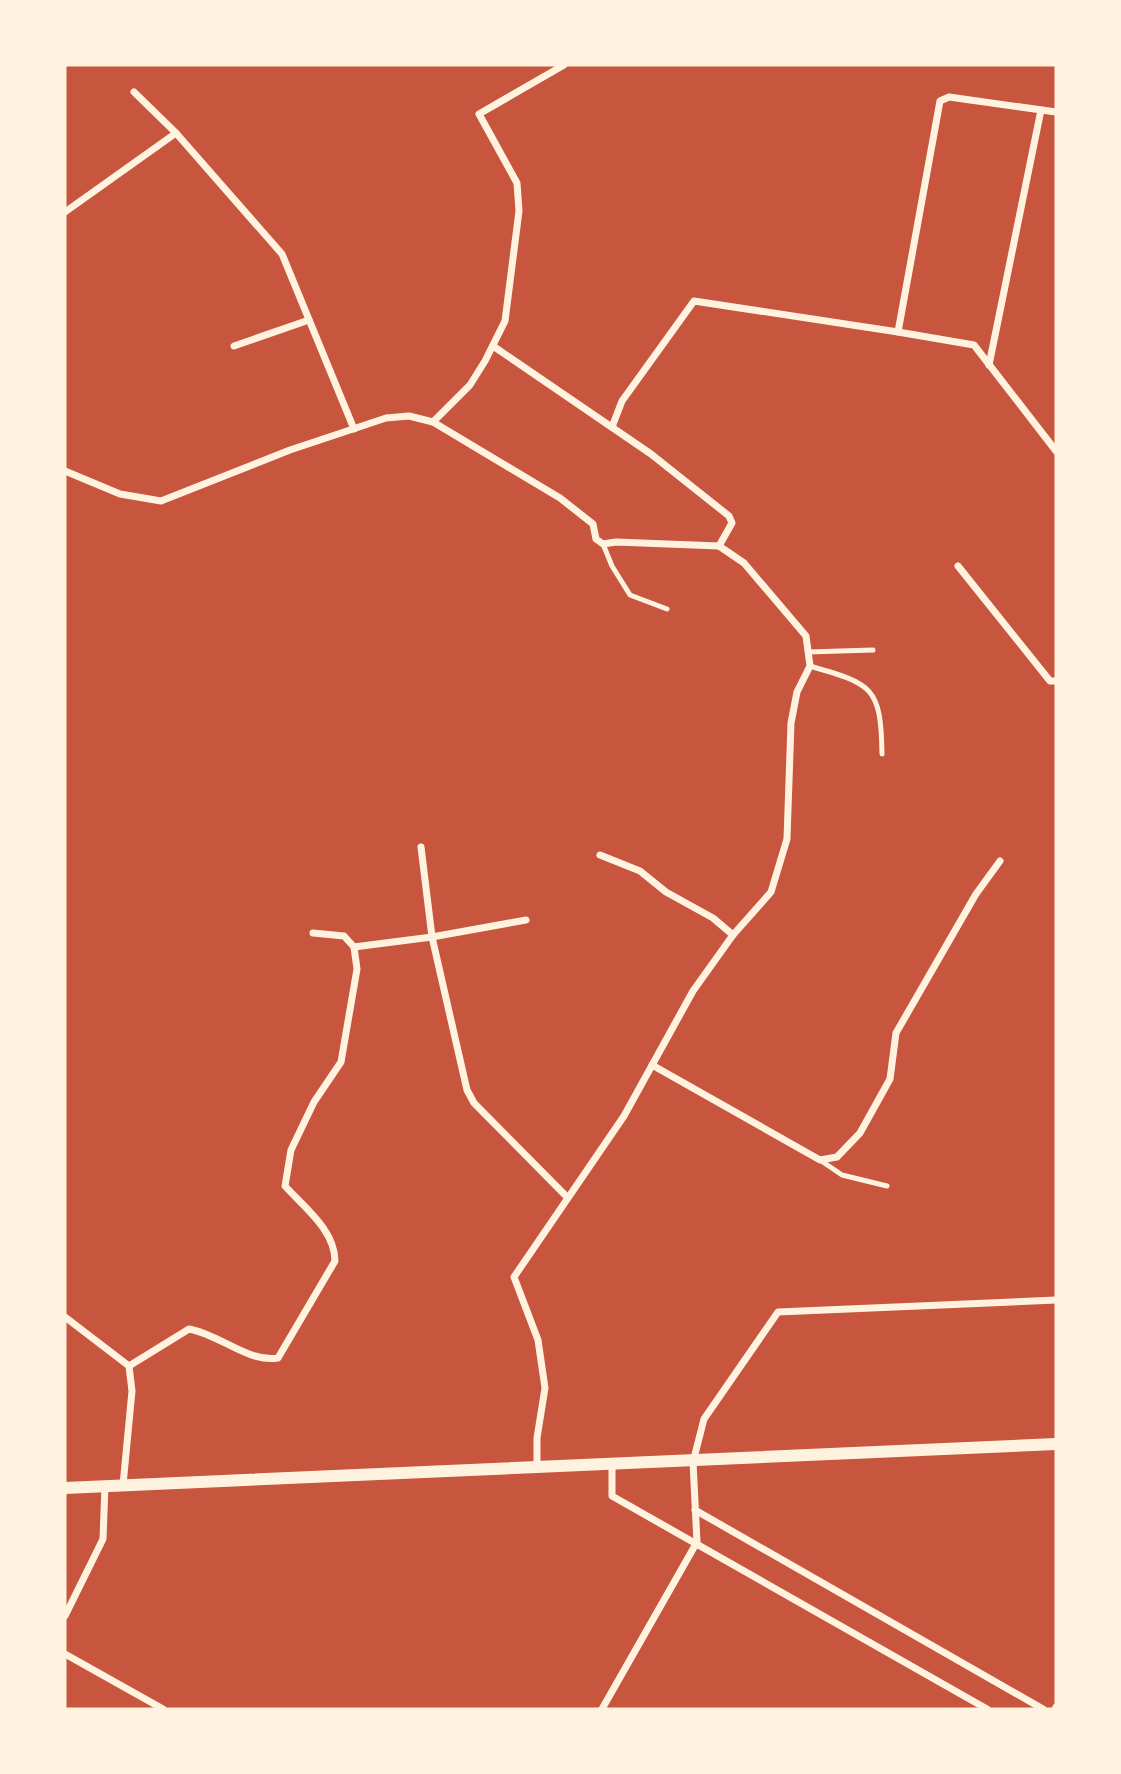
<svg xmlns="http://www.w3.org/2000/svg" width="1121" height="1774" font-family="Karla,sans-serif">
<rect width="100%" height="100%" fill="#c8553d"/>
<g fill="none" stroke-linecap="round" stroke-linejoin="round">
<g stroke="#fff3e0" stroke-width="5">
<polyline points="603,544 612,566 630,595 667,609"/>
<polyline points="808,652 873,650"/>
<path d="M 810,666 C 872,684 881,686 882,754"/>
<polyline points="820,1160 842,1175 887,1186"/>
</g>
<g stroke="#fff3e0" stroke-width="7">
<polyline points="134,92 176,133 282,254 354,429"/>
<polyline points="1056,112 949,97 940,101 898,332 974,345 1056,451"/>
<polyline points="65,212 176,133"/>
<polyline points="234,346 309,320"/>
<polyline points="493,346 651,454 729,516 732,523 719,546"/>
<polyline points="989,365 1041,110"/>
<polyline points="433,422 470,385 485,361 505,321 519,211 517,183 479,114 564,65"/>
<polyline points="612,427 622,401 694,301 898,332"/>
<polyline points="65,471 120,494 161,501 290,450 386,418 409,416 433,422 560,498 593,524 596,539 603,544 616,542 719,546 744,563 806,636 810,666 797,692 791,723 787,839 771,892 733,935 693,991 624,1116 514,1277 538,1340 545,1388 537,1438 537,1467"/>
<polyline points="958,566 1050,681 1056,681"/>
<polyline points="421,847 432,937 467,1090 474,1103 567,1197"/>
<polyline points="600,855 640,871 666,892 713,918 733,935"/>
<polyline points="354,947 432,937 526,920"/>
<polyline points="652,1065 820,1160 837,1157 860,1133 890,1079 896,1033 976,894 1000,861"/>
<polyline points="65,1317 129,1366 132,1391 123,1485"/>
<path d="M 129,1366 L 189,1329 C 219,1334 248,1363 278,1358 L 335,1261 C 335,1230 304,1207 285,1186 L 291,1150 L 314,1102 L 341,1062 L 357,969 L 354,947 L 344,936 L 313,933"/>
<polyline points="612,1465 612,1496 987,1709"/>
<polyline points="695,1510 1043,1709"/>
<polyline points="65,1616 103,1539 105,1486"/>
<polyline points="65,1654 163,1709"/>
<polyline points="602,1709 697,1542 693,1462 704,1419 778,1312 1056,1300"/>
<polyline points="1055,1709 1056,1707"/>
</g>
<polyline stroke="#fff3e0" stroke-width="12" points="65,1488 1056,1444"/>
</g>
<rect width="1121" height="1774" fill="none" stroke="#fff3e0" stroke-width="133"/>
</svg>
